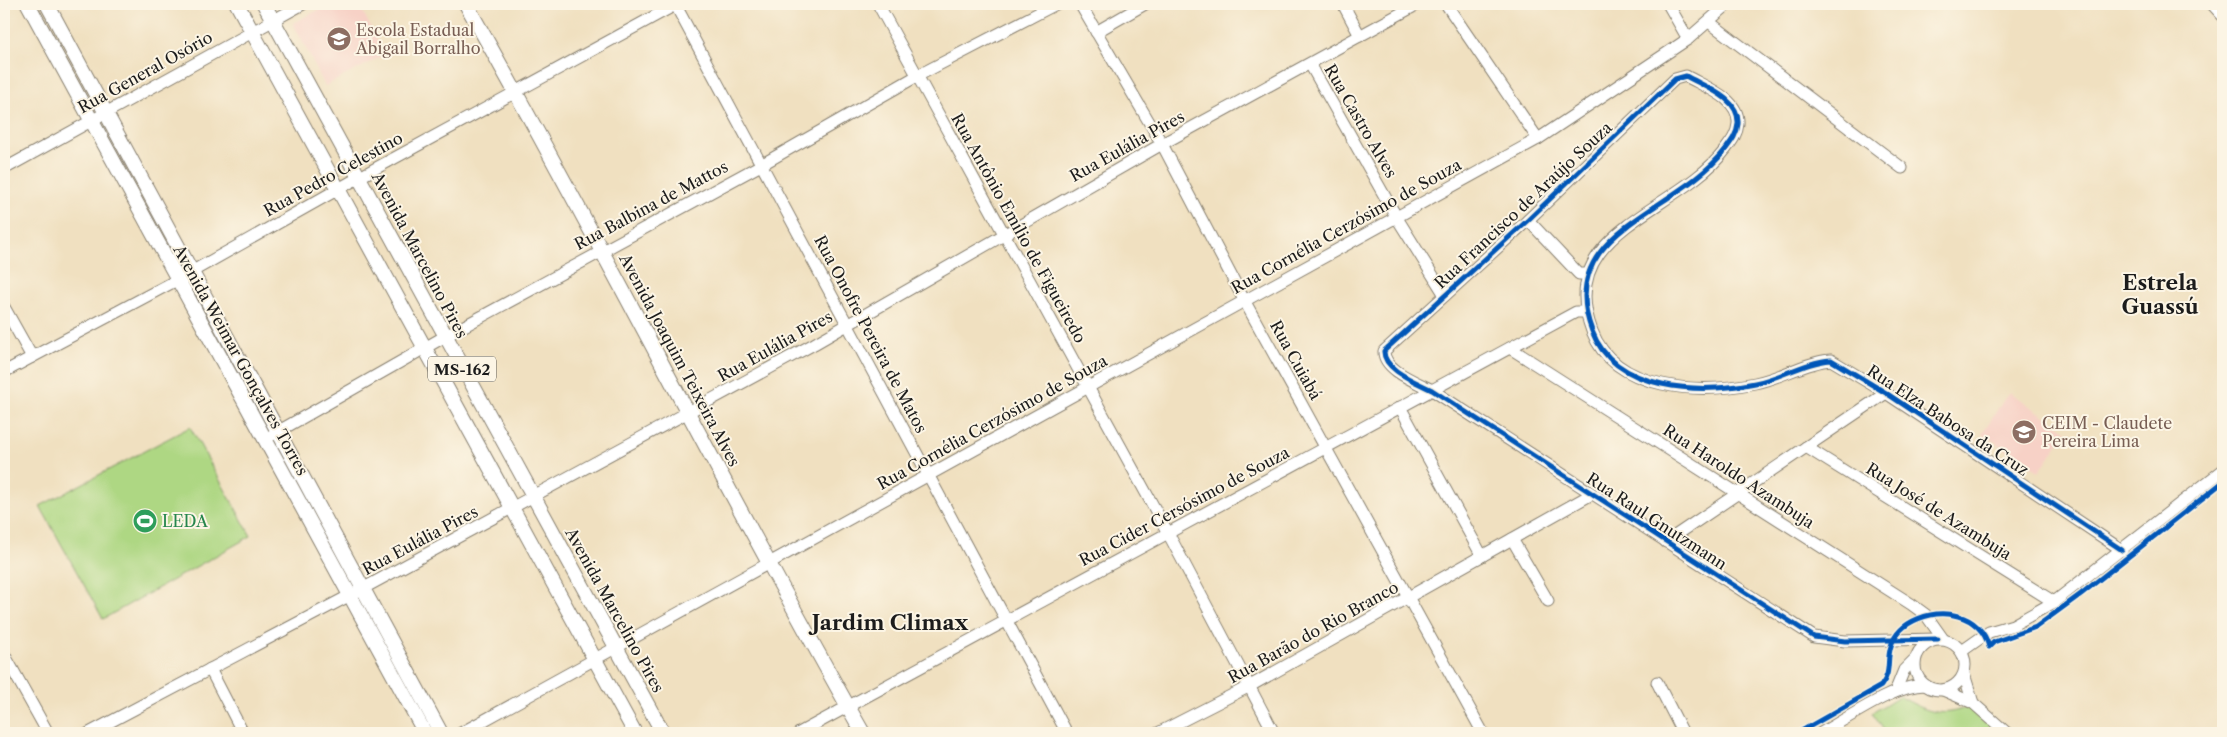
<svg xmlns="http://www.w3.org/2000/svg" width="2227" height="737" font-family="'Libre Caslon Text',serif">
<rect width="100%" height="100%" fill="#fcf5e5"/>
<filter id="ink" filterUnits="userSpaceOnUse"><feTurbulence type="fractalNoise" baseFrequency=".02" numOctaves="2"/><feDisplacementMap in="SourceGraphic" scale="10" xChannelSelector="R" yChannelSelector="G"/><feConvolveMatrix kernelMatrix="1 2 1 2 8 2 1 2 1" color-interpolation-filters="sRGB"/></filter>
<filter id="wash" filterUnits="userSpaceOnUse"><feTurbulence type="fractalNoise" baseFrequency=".0096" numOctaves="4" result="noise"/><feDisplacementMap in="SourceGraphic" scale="20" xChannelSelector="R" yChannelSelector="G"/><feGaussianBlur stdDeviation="1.12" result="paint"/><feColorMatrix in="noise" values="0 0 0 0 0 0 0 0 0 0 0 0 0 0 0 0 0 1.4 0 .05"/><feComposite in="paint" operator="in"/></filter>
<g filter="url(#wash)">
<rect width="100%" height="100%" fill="#f0e0c0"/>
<g fill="#f7d1c6">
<polygon points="330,4 359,4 385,55 325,86 293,23"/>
<polygon points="2009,392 2067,431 2039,472 1982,433"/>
</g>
<g fill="#aed783" stroke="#657a50">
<polygon points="190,427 251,536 103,619 40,506"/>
<path d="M 1899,696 C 1926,711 1940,719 1970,706 L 1999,733 L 1886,733 L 1872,713 Z"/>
</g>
</g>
<g filter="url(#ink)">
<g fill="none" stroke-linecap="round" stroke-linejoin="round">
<defs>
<g id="minor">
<polyline points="675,4 1067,733"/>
<polyline points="878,4 1168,533 1274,733"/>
<polyline points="1080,4 1162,144 1244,300 1483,733"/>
<polyline points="1343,4 1360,36"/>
<polyline points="1446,4 1538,139"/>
<polyline points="1668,4 1688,39"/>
<polyline points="2212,4 2223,16"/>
<polyline points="1709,22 1902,168"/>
<polyline points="1096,32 1145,4"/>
<polyline points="1310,64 1397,218 1445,295"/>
<polyline points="4,169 303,4"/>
<polyline points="1528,220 1579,274 1587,274"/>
<polyline points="4,307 32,357"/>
<polyline points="1510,348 1911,604 1926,615 1943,639"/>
<polyline points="4,372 177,280 358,178 677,4"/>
<polyline points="1400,407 1482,556"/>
<polyline points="272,435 444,337 761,165 917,76 1056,4"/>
<polyline points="1806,447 2054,602"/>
<polyline points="1512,539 1548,601"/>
<polyline points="1666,542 1886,393"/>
<path d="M 1938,639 L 1845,641 L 1814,637 L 1432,390 C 1417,382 1383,370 1384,351 L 1528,220 L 1675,79 L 1686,76 C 1705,87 1740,98 1738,124 C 1737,135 1731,142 1725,150 C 1678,212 1554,231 1592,331 C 1615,392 1701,394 1755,383 C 1781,378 1805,362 1831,360 L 1886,393 L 2122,550"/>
<circle cx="1940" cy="665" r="25"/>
<polyline points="1962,651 1989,632 2013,625 2054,602 2223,470"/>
<polyline points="4,654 48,733"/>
<polyline points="210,669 243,733"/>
<polyline points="1964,674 1973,703"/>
<polyline points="1657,682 1683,733"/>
<polyline points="1943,690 1973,703 2007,733"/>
<polyline points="1895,692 1904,670 1915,659"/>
<polyline points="89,733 362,589 814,344 1162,144 1418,4"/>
<polyline points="461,733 1538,139 1688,39 1728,4"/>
<polyline points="799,733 1576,312 1586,312"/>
<polyline points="1158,733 1250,686 1592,494"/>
<path d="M 1821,733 C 1849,718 1894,685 1925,685"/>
</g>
<g id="major">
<polyline points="28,4 425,733"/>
<polyline points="47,4 441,733"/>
<polyline points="237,4 635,733"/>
<polyline points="264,4 663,733"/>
<path d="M 466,4 C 603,244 726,493 863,733"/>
</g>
</defs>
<use href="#minor" stroke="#867e6e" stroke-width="13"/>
<use href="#major" stroke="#867e6e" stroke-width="16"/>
<use href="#minor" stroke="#fff" stroke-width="11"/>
<use href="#major" stroke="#fff" stroke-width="14"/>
<defs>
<g id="cycleway">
<path d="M 1938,639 L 1845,641 L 1814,637 L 1432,390 C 1417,382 1383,370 1384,351 L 1528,220 L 1675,79 L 1686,76 C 1705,87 1740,98 1738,124 C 1737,135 1731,142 1725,150 C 1678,212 1554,231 1592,331 C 1615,392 1701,394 1755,383 C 1781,378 1805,362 1831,360 L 1886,393 L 2122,550"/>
<path d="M 1798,733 L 1881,686 C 1892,672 1886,661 1891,646 C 1899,620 1934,609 1958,616 C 1973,620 1985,631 1989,647 L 1994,642 L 2036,627 L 2081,594 L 2223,482"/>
</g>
</defs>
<use href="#cycleway" stroke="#fcf5e5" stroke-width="8"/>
<use href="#cycleway" stroke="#0057b8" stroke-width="5"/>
</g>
</g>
<defs>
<symbol id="school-disc" viewBox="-11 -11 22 22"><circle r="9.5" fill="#8d6e63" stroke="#fcf5e5"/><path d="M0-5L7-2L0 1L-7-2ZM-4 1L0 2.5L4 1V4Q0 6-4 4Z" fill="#fff"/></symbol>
<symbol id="stadium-disc" viewBox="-11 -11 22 22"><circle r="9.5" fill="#2e9e5b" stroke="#fcf5e5"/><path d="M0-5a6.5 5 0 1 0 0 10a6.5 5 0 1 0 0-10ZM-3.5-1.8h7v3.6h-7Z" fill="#fff"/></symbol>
</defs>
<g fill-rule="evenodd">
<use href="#school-disc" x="325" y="25" width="28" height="28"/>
<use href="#school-disc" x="2010" y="418" width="28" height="28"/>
<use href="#stadium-disc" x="131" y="507" width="28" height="28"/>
</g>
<g text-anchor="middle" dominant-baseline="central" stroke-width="4" stroke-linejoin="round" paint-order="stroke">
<rect fill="#fcf5e5" stroke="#5f5d58" stroke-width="1" x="428" y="356.5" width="68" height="25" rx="4"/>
<g font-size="15" font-weight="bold" fill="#1c1c1c">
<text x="462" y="369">MS-162</text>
</g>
<g font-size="16" fill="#785e54" stroke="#fcf5e5" text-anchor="start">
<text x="356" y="30">Escola Estadual<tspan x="356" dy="18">Abigail Borralho</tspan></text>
<text x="2042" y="423">CEIM - Claudete<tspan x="2042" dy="18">Pereira Lima</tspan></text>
</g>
<g font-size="16" fill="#1c1c1c" stroke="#fcf5e5">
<text transform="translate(145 72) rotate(-29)">Rua General Osório</text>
<text transform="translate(1361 121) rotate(60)">Rua Castro Alves</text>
<text transform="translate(1127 146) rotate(-29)">Rua Eulália Pires</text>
<text transform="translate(333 174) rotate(-29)">Rua Pedro Celestino</text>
<text transform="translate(651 205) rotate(-28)">Rua Balbina de Mattos</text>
<text transform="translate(1523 205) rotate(-43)">Rua Francisco de Araújo Souza</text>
<text transform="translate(1346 226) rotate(-29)">Rua Cornélia Cerzósimo de Souza</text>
<text transform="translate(1019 228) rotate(61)">Rua Antônio Emílio de Figueiredo</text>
<text transform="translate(420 255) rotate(62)">Avenida Marcelino Pires</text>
<text transform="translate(871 334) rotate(62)">Rua Onofre Pereira de Matos</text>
<text transform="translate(775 346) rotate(-29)">Rua Eulália Pires</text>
<text transform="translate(241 360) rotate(61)">Avenida Weimar Gonçalves Torres</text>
<text transform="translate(680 360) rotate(62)">Avenida Joaquim Teixeira Alves</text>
<text transform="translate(1296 360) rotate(61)">Rua Cuiabá</text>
<text transform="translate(1948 420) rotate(33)">Rua Elza Babosa da Cruz</text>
<text transform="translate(992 422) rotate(-29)">Rua Cornélia Cerzósimo de Souza</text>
<text transform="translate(1739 476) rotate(33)">Rua Haroldo Azambuja</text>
<text transform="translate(1184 506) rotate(-28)">Rua Cider Cersósimo de Souza</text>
<text transform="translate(1939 511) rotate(32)">Rua José de Azambuja</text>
<text transform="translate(1657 521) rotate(33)">Rua Raul Gnutzmann</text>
<text transform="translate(420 540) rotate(-28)">Rua Eulália Pires</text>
<text transform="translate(615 610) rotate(61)">Avenida Marcelino Pires</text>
<text transform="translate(1313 632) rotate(-29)">Rua Barão do Rio Branco</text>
</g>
<g font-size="16" fill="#27864d" stroke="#fcf5e5" text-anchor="start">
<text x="162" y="521">LEDA</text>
</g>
<g font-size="21" font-weight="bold" fill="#1c1c1c" stroke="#fcf5e5">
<text x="2160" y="282">Estrela<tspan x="2160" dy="24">Guassú</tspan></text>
<text x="890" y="622">Jardim Climax</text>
</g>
</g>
<rect width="2227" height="737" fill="none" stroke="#fcf5e5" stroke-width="20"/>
</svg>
